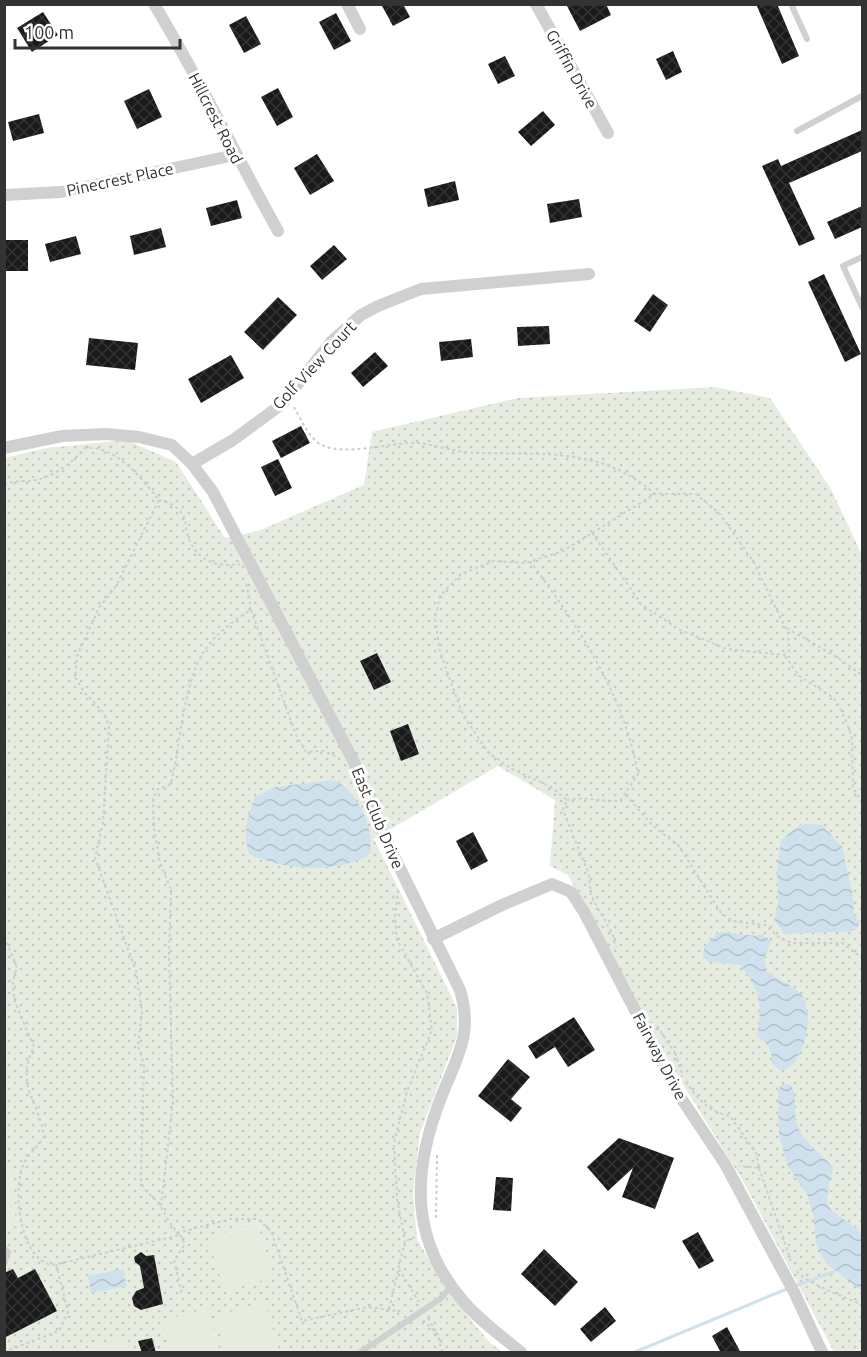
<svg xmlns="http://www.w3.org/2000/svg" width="867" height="1357" font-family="Ubuntu,sans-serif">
<defs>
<pattern id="grass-dots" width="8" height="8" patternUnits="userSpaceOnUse" patternTransform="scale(1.5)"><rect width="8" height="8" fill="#e6ecdf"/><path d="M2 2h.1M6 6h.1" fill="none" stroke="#c6cbc0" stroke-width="1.8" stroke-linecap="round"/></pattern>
<pattern id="water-waves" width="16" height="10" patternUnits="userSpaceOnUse" patternTransform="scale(1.5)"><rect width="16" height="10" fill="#cfe1ed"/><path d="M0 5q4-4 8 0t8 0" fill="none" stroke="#b2c2cc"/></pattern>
<pattern id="building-cross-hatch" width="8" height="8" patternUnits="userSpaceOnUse" patternTransform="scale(1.5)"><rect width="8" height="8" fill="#1a1a1a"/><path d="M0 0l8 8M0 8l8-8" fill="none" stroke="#333"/></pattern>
</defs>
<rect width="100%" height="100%" fill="#fff"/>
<polygon fill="url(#grass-dots)" points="714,387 770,398 831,489 862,555 862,1352 834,1352 743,1181 669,1062 568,875 550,866 555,800 498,766 374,839 457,1008 457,1036 420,1133 413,1193 417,1239 445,1288 489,1342 503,1352 5,1352 4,458 47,448 126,440 176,462 225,538 258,531 364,485 372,432 518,398"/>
<g fill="#e6ecdf">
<path d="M 4,1155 C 17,1177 14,1201 16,1226 L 4,1232 Z"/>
<polygon points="257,1222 274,1277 225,1292 208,1238"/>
<polygon points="265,1302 279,1352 225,1352 215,1316"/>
<polygon points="208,1308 220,1352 170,1352 162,1321"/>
<polygon points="124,1337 129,1352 78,1352 77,1351"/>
</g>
<g fill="url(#water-waves)">
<path d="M 334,780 C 357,790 378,832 368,856 C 332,874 285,870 249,854 C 242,834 248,818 254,798 L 275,787 Z"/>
<polygon points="801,824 822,825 842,847 853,896 854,914 860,923 855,931 784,934 774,920 778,905 777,870 781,840"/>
<path d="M 724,932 L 756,936 L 762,934 L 771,941 L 764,959 L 767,972 C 777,979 790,984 799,992 C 815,1006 807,1052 792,1065 C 788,1069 784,1069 779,1070 L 772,1063 C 772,1050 768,1043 757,1036 C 762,1005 761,991 740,965 L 709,962 L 703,956 L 705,946 L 717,933 Z"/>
<path d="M 782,1084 L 790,1084 C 798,1094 793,1109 796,1121 C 802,1144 820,1150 833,1168 C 821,1218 827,1203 862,1233 L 862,1291 L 826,1263 L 816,1244 L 814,1218 L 807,1194 L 788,1167 L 779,1136 L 778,1090 Z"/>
<polygon points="123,1269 127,1286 91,1293 88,1276"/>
</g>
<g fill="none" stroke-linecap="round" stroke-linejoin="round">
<g stroke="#cfe1ed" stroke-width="3">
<polyline points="795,1286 836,1271"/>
<polyline points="635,1352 789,1288"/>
</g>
</g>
<g fill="url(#building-cross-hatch)">
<polygon points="381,4 403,4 410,17 393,26"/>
<polygon points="566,4 606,4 611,15 580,31"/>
<polygon points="756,4 777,4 799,56 782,64"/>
<polygon points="43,12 58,35 32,52 17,28"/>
<polygon points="336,13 351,41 334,50 319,22"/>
<polygon points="246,16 261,44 244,53 229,25"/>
<polygon points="673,51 682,72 666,80 656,59"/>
<polygon points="505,56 515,76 498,84 488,64"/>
<polygon points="278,88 293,117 277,126 261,97"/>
<polygon points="149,89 162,117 137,129 124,101"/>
<polygon points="543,111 555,125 531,146 518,132"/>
<polygon points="39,114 44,133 13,141 8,122"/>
<polygon points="862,130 862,151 789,183 815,239 799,246 762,166 778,159 781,166"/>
<polygon points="317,154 334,181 310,195 294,168"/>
<polygon points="455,181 459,200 428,207 424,189"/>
<polygon points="579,199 582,217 550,223 547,204"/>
<polygon points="237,200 242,218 211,226 206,208"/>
<polygon points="862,206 862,227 835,239 827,222"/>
<polygon points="161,228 166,247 134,255 130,236"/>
<polygon points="76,236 81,254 50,262 45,244"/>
<rect x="4" y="240" width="24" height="31"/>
<polygon points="334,245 347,259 322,280 310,266"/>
<polygon points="824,274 861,354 845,362 808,282"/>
<polygon points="653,294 668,305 650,332 634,321"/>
<polygon points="278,297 297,315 263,350 244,332"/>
<polygon points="549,326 550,344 518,346 517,327"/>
<polygon points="89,338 138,343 135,370 86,365"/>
<polygon points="471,339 473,357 441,361 439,342"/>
<polygon points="375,352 388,366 363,387 351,373"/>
<polygon points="231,355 244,378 201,403 188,379"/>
<polygon points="301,426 310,443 281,458 272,441"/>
<polygon points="278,459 292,488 275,496 261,467"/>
<polygon points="377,653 391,682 374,690 360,661"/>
<polygon points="408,724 419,754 401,761 390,731"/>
<polygon points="473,832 488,861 471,870 456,841"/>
<polygon points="574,1017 595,1050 568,1067 555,1047 536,1059 528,1046"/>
<polygon points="508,1059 530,1077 511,1099 522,1108 511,1122 478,1096"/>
<polygon points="619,1138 674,1158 655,1209 622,1197 633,1168 608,1191 587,1167"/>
<polygon points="496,1177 513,1178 511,1211 493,1210"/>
<polygon points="698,1232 714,1261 699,1269 682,1241"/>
<polygon points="544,1249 578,1282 555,1306 521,1274"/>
<polygon points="141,1252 146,1256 154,1255 163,1304 141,1310 134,1306 132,1298 136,1291 144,1288 140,1266 135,1262 134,1257"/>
<polygon points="13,1269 18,1278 35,1269 57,1311 4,1338 4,1273"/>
<polygon points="605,1307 616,1321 591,1342 580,1329"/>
<polygon points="727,1327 741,1353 721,1353 712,1336"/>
<polygon points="152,1338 156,1353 142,1353 138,1341"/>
</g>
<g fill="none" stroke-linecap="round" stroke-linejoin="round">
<g stroke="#cdcdcd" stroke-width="2" stroke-dasharray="3 3" stroke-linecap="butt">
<path d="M 294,407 C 301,419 310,441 324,446 C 345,455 387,444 410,443 C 429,442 446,450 464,452 C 535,457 597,443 655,494"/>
<path d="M 4,484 C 16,480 26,482 37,480 C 54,476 73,462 84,449"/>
<path d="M 159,500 C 168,502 178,506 183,515 C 186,519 185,527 187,533 C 194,559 214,568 240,564"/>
<polyline points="592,533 642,605 680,630 727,649 784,655 789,651 788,633 753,561 720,514 696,494 655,494 563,551 526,563 494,561 461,574 440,596 435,619 440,652 463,715 488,752 510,768 551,787 567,800 563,810 589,875 591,896 612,933 616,947"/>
<path d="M 530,561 C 578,626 624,694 638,774 L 620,801 C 601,802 586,796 567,800"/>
<polyline points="251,610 296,735 306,752 323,751 338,757"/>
<polyline points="787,628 838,658 862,675"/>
<polyline points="785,656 799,676 834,698 845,718 852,738 853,788 862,802"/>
<polyline points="626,795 652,825 679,846 721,913 733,921 765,925 781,939 792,943 842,943 862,958"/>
<polyline points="398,890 395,918 397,940 427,993 432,1030 407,1091 394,1143 397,1198 405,1241"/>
<path d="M 4,937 L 17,967 L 13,981 L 14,999 L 34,1047 C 14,1086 40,1101 44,1137 C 38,1146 29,1154 24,1163 C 12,1187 19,1254 48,1264 C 52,1265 58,1264 62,1263 L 180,1235 C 171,1226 167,1218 161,1207 C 154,1195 144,1194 141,1180 L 144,1065 L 138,1046 L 142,1013 L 136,971 L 95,858 L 103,823 L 109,726 L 104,713 L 84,692 L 75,677 L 77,656 L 99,608 L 116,586 L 159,500 C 141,478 116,445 84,448"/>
<polyline points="657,1026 675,1053 672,1055"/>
<polyline points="675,1053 683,1076"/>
<path d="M 686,1081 C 697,1099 709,1112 730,1116 L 756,1153 L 759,1168 L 739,1166"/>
<polyline points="759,1168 791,1261"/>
<path d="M 161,1206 L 173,1101 L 169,954 L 171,889 L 160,863 L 154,828 L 153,798 L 158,789 L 171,784 C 180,746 183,686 203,653 C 213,636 234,620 251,610 L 246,581"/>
<polyline points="436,1218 437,1155"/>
<polyline points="177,1233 230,1219 258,1219 271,1231 302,1321 368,1307 397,1311 400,1318"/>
<polyline points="180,1235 185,1244 174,1260 182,1295"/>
<polyline points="399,1269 419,1302"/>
<path d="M 797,1271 C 805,1283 846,1297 862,1305"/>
<polyline points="389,1309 405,1241 415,1237"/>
<polyline points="428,1318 438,1335"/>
<polyline points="423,1320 438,1335 442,1352"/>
<polyline points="4,1352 59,1331 68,1312 56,1264"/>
</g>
<g stroke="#d0d0d0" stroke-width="6">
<polyline points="791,4 807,39"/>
<polyline points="797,131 862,96"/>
<polyline points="862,257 843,266 862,307"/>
<polyline points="4,1248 8,1252 4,1264"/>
<polyline points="361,1352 440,1299 451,1287"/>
</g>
<g stroke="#d0d0d0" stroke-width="12">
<path d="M 154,4 C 199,78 236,156 278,231"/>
<polyline points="347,4 360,29"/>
<polyline points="536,4 608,133"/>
<polyline points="4,195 61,192 235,155"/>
<path d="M 4,448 L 62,436 L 107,434 L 139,437 L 172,445 L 192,464 L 213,492 L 355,764 L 379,826 L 460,990 C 473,1033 458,1055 442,1095 C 413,1168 408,1237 463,1301 C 479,1320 501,1336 521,1352"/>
<polyline points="192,464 233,440 282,404 331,342 361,315 378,306 421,289 589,274"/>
<polyline points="433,939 502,905 552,884 571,892 584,912 679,1095 725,1164 794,1292 822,1352"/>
</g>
</g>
<g text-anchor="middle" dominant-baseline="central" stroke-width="6" stroke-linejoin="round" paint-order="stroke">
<g font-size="16" fill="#333" stroke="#fff">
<text transform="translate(572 69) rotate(61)">Griffin Drive</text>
<text transform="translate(216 118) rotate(63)">Hillcrest Road</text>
<text transform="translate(120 179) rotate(-12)">Pinecrest Place</text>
<text transform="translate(314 365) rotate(-47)">Golf View Court</text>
<text transform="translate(378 818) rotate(67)">East Club Drive</text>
<text transform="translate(660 1056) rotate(62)">Fairway Drive</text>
</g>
</g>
<rect width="867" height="1357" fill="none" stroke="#333333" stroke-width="12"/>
<path d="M15 39v9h165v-9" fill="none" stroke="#333333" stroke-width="3"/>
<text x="24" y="39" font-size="18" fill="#333333" stroke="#ffffff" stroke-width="4.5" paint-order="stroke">100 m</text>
</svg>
